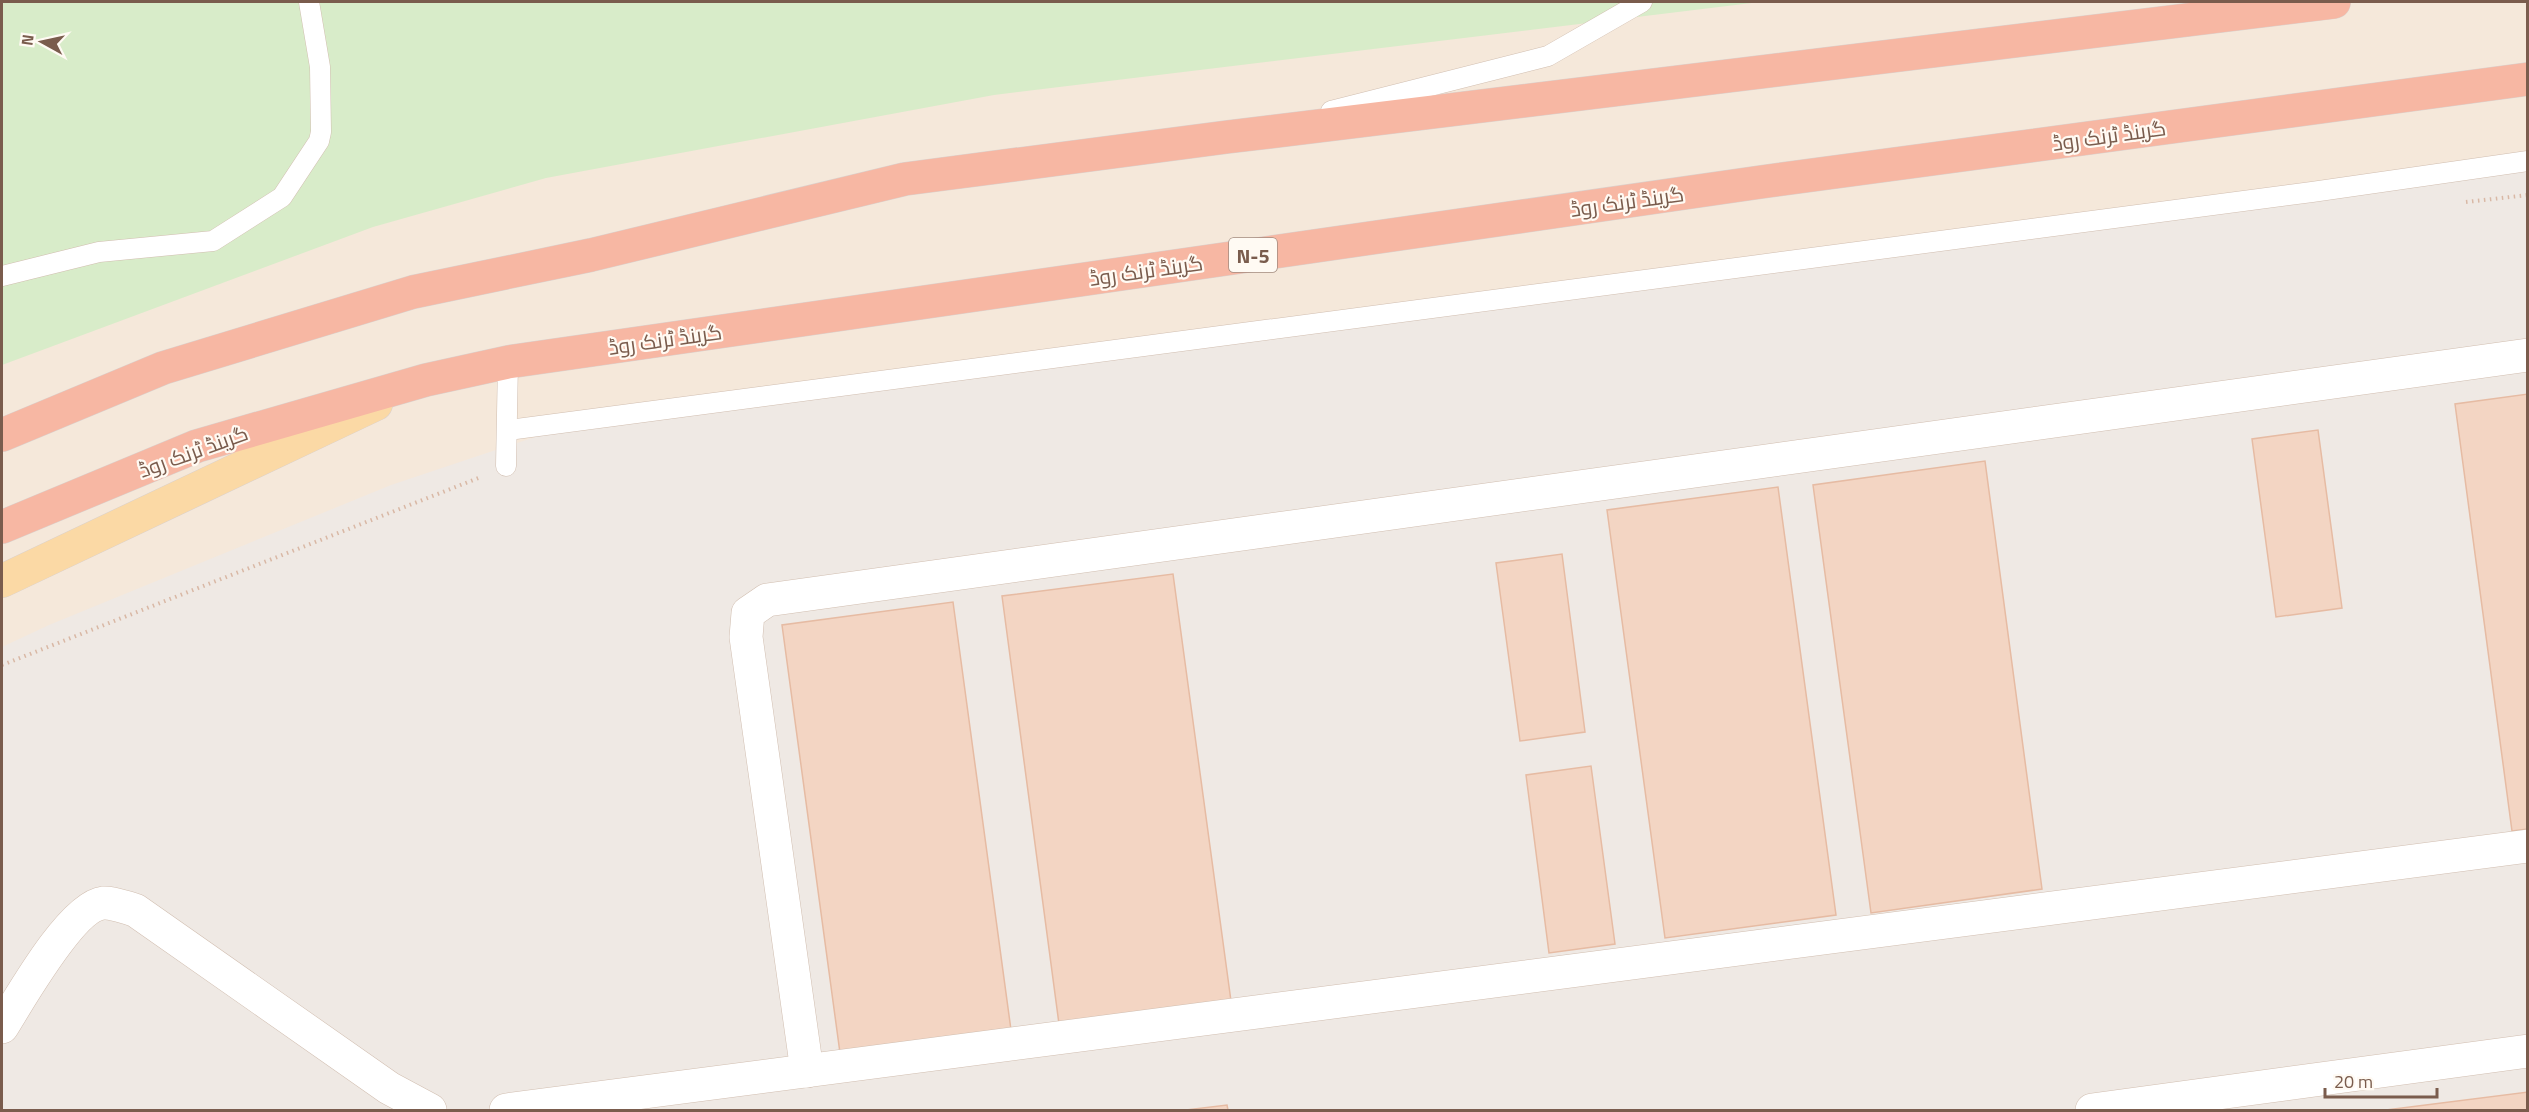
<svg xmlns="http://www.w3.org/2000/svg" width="2529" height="1112" font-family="'Titillium Web',Cairo,sans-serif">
<rect width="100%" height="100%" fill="#fdf6ec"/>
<rect fill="#f5e8da" x="2" y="2" width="2525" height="1108"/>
<polygon fill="#efe9e4" points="2527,164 2527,1110 2,1110 2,647 49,625 391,485 583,421"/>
<polygon fill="#d8ecc9" points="2,2 1760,2 994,95 546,178 373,227 2,365"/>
<g fill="#f3d5c3" stroke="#e6bba3" stroke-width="1.5">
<polygon points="2528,394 2528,829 2512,831 2455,404"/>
<polygon points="2318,430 2342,608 2276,617 2252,439"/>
<polygon points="1985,461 2042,889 1871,913 1813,485"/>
<polygon points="1778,487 1836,915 1665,938 1607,510"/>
<polygon points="1562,554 1585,732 1520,741 1496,563"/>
<polygon points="1173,574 1231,1001 1059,1024 1002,596"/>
<polygon points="953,602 1011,1030 840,1053 782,625"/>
<polygon points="1591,766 1615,944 1549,953 1526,775"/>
<polygon points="2528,1092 2528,1110 2386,1110"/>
<polygon points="1227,1105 1228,1110 1186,1110"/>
</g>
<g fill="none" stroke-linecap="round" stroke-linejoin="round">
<defs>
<g id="lane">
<polyline points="1331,111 1548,56 1642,2"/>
<polyline points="2,276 99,252 213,241 282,197 319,141 321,132 320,67 309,2"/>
<polyline points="508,430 2312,192 2528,161"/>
<polyline points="506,466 508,362"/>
</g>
<g id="street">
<path d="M 2,1027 C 19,1000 71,907 103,903 C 113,902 126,908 135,910 L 389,1088 L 430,1110"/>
<polyline points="807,1071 746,637 748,613 767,600 2528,355"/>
<polyline points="506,1110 2528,846"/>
<polyline points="2092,1110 2528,1051"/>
</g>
<polyline id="primary" points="2,581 376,404"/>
<g id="highway">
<polyline points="2,435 163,368 413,292 591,255 905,179 1227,137 2334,2"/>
<polyline points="2,527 197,446 426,380 508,362 1761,182 2528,79"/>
</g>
</defs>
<use href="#lane" stroke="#d1beb0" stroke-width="21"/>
<use href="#street" stroke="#d1beb0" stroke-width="34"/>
<use href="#primary" stroke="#dad1cd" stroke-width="34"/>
<use href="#highway" stroke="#dad1cd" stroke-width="34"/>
<g stroke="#d9b8a5" stroke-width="4" stroke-dasharray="1.5 4.5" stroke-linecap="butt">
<polyline points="2466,202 2528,195"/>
<polyline points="2,665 481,477"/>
</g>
<use href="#lane" stroke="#fff" stroke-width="20"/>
<use href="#street" stroke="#fff" stroke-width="33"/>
<use href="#primary" stroke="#fbd9a5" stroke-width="33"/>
<use href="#highway" stroke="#f7b7a3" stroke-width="33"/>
</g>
<g text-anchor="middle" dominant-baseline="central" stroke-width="4.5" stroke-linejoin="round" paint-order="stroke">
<rect fill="#fffaf3" stroke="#a28b7f" stroke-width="1.5" x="1229" y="238" width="48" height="34" rx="4.5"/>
<g font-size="20" font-weight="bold" fill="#7a5c4d">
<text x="1253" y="255">N-5</text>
</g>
<g font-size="21" fill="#7a5c4d" stroke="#fffaf3">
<text transform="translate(2109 135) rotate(-8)">گرینڈ ٹرنک روڈ</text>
<text transform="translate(1627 201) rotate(-8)">گرینڈ ٹرنک روڈ</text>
<text transform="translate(1146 270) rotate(-8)">گرینڈ ٹرنک روڈ</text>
<text transform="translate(665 339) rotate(-8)">گرینڈ ٹرنک روڈ</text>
<text transform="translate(193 451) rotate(-20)">گرینڈ ٹرنک روڈ</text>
</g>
</g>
<rect width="2529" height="1112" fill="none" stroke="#7a5c4d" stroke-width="6"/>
<g transform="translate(42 42) rotate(278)" stroke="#fffaf3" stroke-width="4.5" paint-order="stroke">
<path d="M0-4.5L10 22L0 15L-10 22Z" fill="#7a5c4d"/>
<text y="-9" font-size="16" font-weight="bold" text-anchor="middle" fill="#7a5c4d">N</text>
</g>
<path d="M2325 1088v9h112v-9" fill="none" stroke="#7a5c4d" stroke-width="3"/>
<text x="2334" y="1088" font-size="18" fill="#7a5c4d" stroke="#fffaf3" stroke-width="4.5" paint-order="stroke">20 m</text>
</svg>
